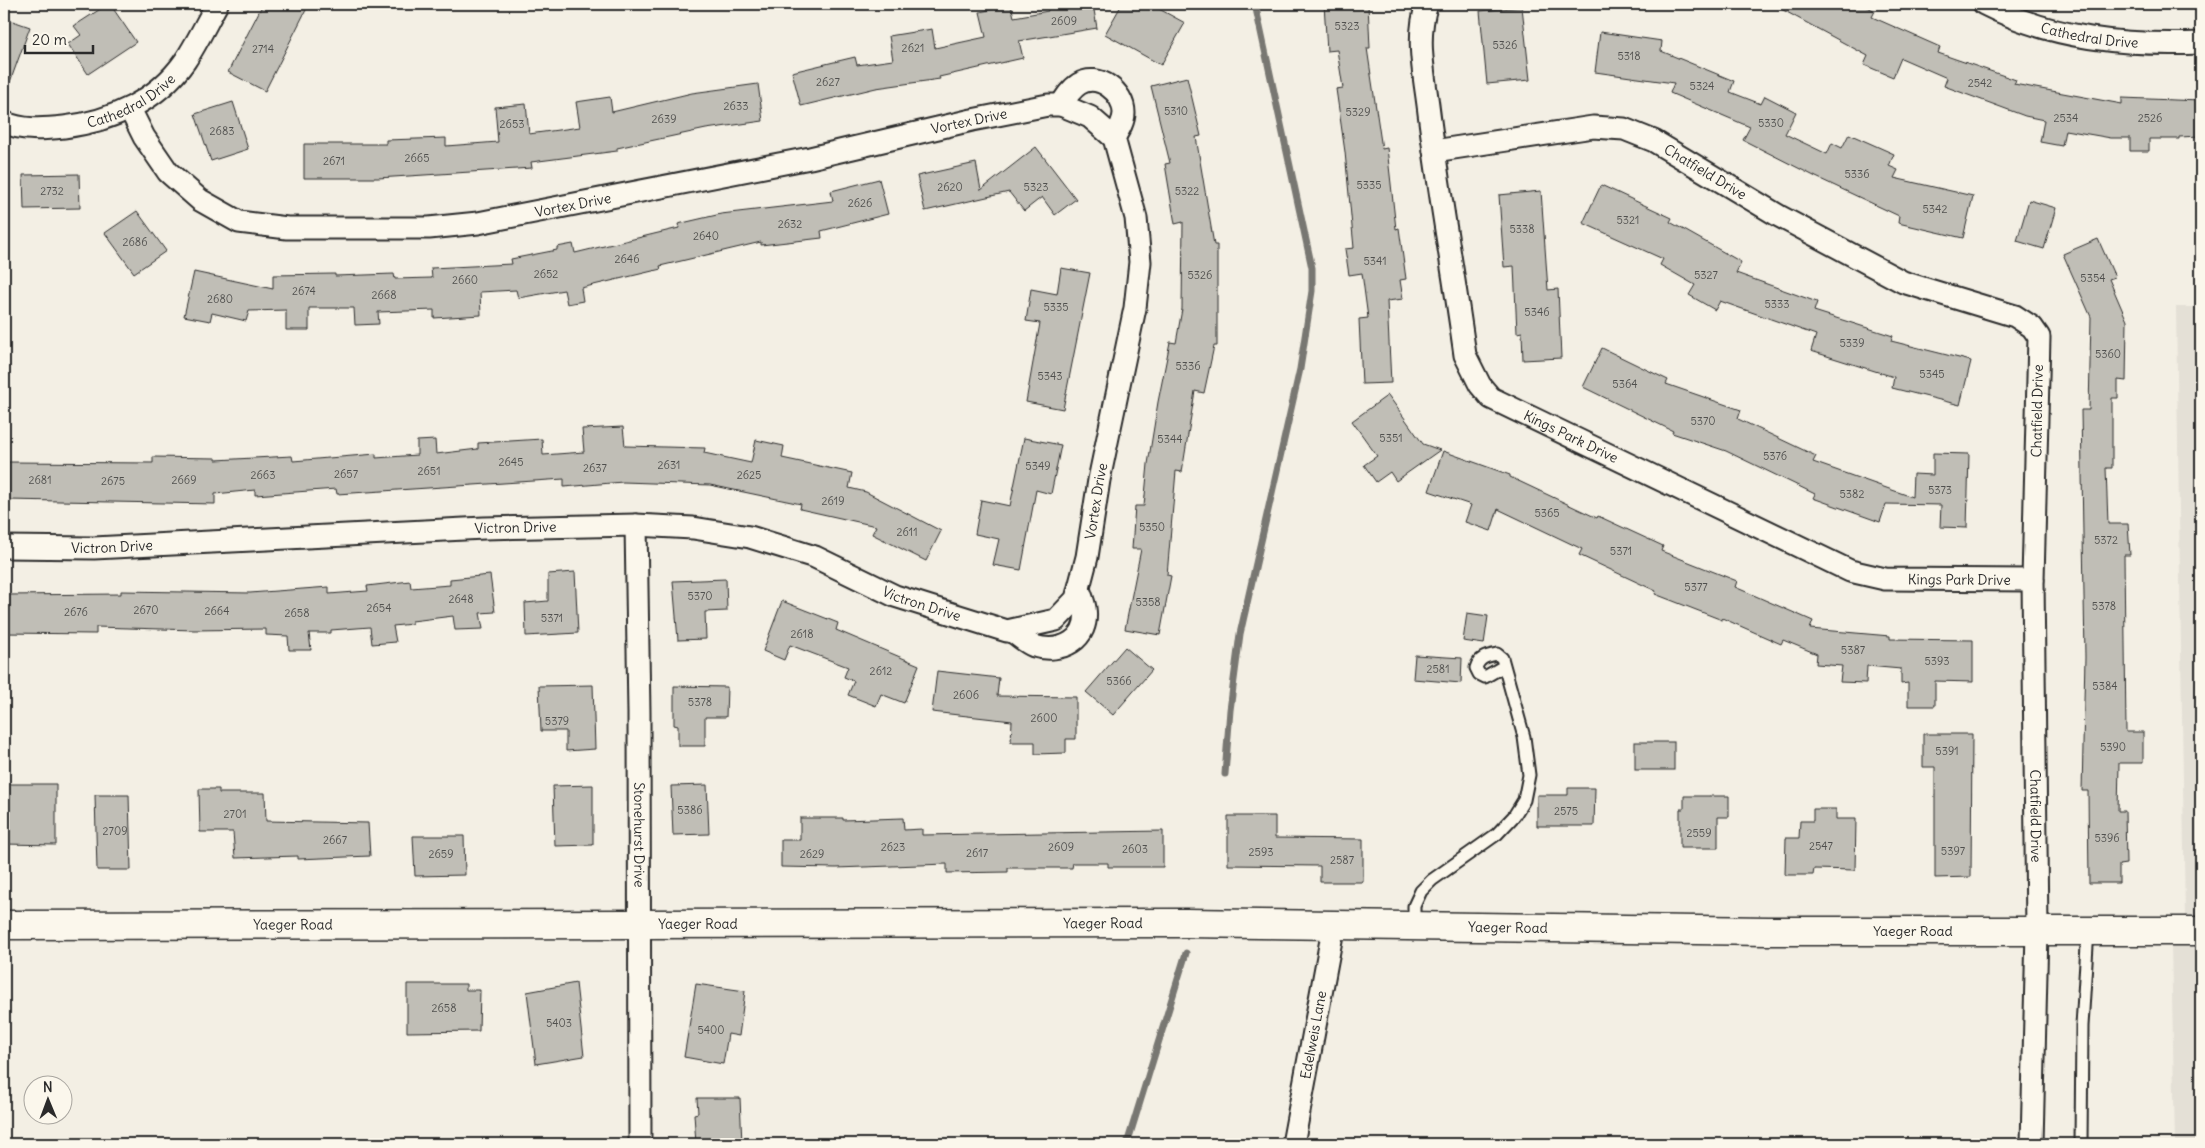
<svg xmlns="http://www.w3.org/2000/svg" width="2205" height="1148" font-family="Delius,sans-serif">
<rect width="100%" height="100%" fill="#f3efe4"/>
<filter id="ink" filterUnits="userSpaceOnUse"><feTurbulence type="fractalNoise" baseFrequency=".02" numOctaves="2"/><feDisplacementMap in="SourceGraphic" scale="10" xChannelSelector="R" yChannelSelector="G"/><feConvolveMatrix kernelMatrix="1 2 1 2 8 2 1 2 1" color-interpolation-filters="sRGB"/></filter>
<g filter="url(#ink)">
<g fill="#e4e0d6">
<polygon points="2176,307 2201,307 2201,918 2185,920"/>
<polygon points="2171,942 2201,944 2201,1144 2175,1144"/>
</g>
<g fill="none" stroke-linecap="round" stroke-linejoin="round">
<g stroke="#787772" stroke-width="7">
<polyline points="1225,774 1230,710 1240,634 1300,369 1312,291 1312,268 1255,4"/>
<polyline points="1127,1144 1186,953"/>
</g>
</g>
<g fill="#c0beb6" stroke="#2b2b2b">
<polygon points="108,4 110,4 136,42 88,74 68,44 81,35 74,26"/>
<polygon points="263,4 309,4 265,91 228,72"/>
<polygon points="1047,4 1093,4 1097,28 1019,41 1023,58 939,77 940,79 876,88 801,106 792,72 855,57 857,65 893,60 889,36 932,29 935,48 986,37 980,12 1011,5 1014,17 1048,11"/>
<polygon points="1122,4 1150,4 1185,23 1161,65 1105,34"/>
<polygon points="1324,4 1368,4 1370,48 1367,48 1382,149 1387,148 1396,229 1399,228 1406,279 1400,280 1403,299 1387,301 1391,383 1362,384 1359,319 1368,318 1362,273 1349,275 1345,249 1354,248 1345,152 1336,89 1343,88 1337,50 1327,51"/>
<polygon points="1772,4 1862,4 1875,11 1872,17 1940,47 1938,53 2016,80 2014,84 2122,104 2122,98 2201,101 2201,136 2179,137 2179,139 2149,139 2149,151 2130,151 2130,138 2111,138 2065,130 2062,146 2040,142 2044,120 2025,116 1944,86 1947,78 1901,58 1893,77 1864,65 1868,56"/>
<polygon points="1522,7 1530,80 1487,84 1480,11"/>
<polygon points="4,18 30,27 6,93 4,92"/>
<polygon points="1600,32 1662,41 1661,51 1734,81 1730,92 1761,104 1765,96 1796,112 1785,134 1827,154 1832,143 1842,148 1849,134 1894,154 1889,166 1898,170 1894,178 1973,196 1963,238 1898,223 1899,216 1816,177 1743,140 1750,127 1670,93 1674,83 1595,72"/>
<polygon points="1187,77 1201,136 1196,137 1214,245 1217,245 1217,346 1214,346 1204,393 1195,391 1182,472 1176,471 1167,575 1171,576 1160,635 1125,629 1141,549 1132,549 1135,506 1144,506 1148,464 1158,402 1170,342 1176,343 1182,309 1183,222 1175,224 1165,164 1170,163 1151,86"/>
<polygon points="758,84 763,121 706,129 617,148 617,151 531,162 532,168 378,178 304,178 304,144 386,144 386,140 446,138 446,146 498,142 495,107 526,104 529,134 580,127 576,102 610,97 612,112 692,93"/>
<polygon points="233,102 248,149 211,161 195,114"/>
<polygon points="1036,147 1076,199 1055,215 1042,197 1024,211 1009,192 925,211 917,176 976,163 981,190"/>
<polygon points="79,174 80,208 24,209 23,175"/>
<polygon points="879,179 888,214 821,231 822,238 761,245 761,242 660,266 661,269 581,288 583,301 567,304 564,290 518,298 516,290 480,292 481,315 434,318 434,310 378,312 379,324 355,325 354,308 309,308 309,330 286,330 286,310 249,311 246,321 212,313 210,321 184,316 194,272 273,289 273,275 335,274 335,276 394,274 395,279 432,278 431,268 512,264 511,259 557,250 557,247 573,244 575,253 679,228 678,224 721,214 833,201 831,191"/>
<polygon points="1601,185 1672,218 1670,222 1741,262 1736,273 1817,302 1814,311 1893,336 1891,341 1971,361 1960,405 1892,388 1894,377 1811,351 1816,335 1720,301 1715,310 1689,295 1695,285 1660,265 1663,259 1583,223"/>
<polygon points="1541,191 1548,290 1558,289 1561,358 1523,360 1522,332 1517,333 1514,266 1504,267 1499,195"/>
<polygon points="2029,200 2056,208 2044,249 2017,241"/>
<polygon points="137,211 166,251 134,273 105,233"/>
<polygon points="2098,239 2115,277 2109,279 2127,321 2126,381 2118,380 2118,398 2112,398 2112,468 2106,468 2108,524 2128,524 2130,555 2124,555 2126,732 2143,732 2143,763 2119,763 2118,811 2125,811 2126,864 2119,865 2119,883 2089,883 2088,791 2082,791 2085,657 2081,410 2089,410 2091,317 2063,254"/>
<polygon points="1061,268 1090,273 1063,409 1026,402 1040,323 1026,321 1031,289 1057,294"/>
<polygon points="1602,348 1668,380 1666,384 1741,410 1738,419 1816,456 1813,462 1912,497 1913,474 1933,475 1933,453 1969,454 1967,528 1940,527 1941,505 1886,504 1880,522 1813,498 1815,494 1726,451 1672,433 1673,431 1583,387"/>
<polygon points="1388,395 1423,444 1440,450 1396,481 1390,472 1376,482 1364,465 1377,456 1352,421"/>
<polygon points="623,427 625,446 705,448 704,453 751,463 756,440 784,446 782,458 852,473 849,488 866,492 941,531 926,561 872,534 876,526 800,509 801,504 710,485 623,482 564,487 564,479 337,494 336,489 255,495 255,490 215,494 215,504 8,500 8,462 153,463 153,457 216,458 216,460 292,456 293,461 376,454 376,458 417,455 417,441 435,440 436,454 478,449 478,443 542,439 543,455 584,452 582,429"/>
<polygon points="1024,438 1061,445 1051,494 1036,490 1021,570 993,565 999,539 975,534 981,500 1010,506"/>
<polygon points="1443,451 1510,475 1510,477 1597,518 1598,516 1663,546 1661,551 1737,581 1735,587 1813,621 1810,629 1890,636 1890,639 1973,640 1973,682 1935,681 1935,706 1908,706 1908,683 1901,684 1901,669 1867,666 1866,683 1840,682 1842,666 1816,664 1817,654 1783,640 1781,644 1722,618 1722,620 1655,594 1656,591 1579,555 1582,549 1498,509 1491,531 1465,522 1471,505 1429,491"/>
<polygon points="575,572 578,633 526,636 525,603 548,601 548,574"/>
<polygon points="490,575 495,612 480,613 483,629 455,630 453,616 412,621 412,624 393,626 396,642 372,644 370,627 331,630 331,633 309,633 311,650 289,650 288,636 266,635 266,629 194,630 96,627 96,634 4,633 4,595 121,594 121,591 250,593 329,587 329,594 368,591 367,586 410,581 411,588 450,585 450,579"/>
<polygon points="726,579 727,611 705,612 706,639 678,640 673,581"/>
<polygon points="782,601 838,623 836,630 919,665 904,703 881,694 876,706 848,695 854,681 844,677 848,667 790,645 784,660 763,651"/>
<polygon points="1467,613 1488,616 1484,644 1463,641"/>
<polygon points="1125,647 1152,670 1113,715 1086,692"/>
<polygon points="1415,655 1462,658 1461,683 1413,679"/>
<polygon points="937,671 999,678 997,696 1076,697 1076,739 1066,739 1066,753 1035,754 1035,742 1011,742 1012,721 932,712"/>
<polygon points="593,685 595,749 566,751 566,731 541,731 539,686"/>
<polygon points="674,686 727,687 726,717 705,717 705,746 678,746 678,726 674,725"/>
<polygon points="1923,734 1972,734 1971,877 1935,878 1935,767 1923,767"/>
<rect x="1635" y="742" width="39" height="28"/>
<polygon points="4,784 56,784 56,845 4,844"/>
<polygon points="593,785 593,845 555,846 553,786"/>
<polygon points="707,785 709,834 673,835 671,786"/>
<polygon points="1568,788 1595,788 1594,826 1537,826 1537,795 1568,795"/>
<polygon points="199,789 219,789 219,793 265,793 266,821 368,823 370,856 298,859 298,856 235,858 233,832 200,832"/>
<polygon points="95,795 129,795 131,870 97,870"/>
<polygon points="1684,796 1729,796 1729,817 1718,817 1718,848 1680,848 1680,809 1684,809"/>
<polygon points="1813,809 1836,809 1836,819 1856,819 1855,870 1814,869 1813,875 1785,875 1786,838 1799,838 1800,821 1813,821"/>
<polygon points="1228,816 1275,816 1275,838 1363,839 1363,882 1320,882 1320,866 1228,865"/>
<polygon points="800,818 843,818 843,820 903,818 904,830 922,829 922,835 1163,831 1163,867 1108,867 1108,863 1073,863 1072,868 1008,868 1008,872 947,873 947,864 836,868 781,867 781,840 800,840"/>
<polygon points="413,836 464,836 465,875 415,876"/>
<polygon points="576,983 584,1056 536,1064 527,992"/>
<polygon points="407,984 466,984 466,990 480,990 479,1031 407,1032"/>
<polygon points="696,984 745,991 739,1036 728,1034 723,1064 684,1057"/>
<polygon points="697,1098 740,1098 742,1144 696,1144 694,1114 698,1113"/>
</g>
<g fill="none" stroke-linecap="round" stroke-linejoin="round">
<defs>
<g id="lane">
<path d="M 1414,926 L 1414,906 L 1421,891 L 1432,880 L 1497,834 L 1514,816 L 1524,800 L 1529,775 L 1524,737 L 1502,658 L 1497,654 C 1487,656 1479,657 1476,668 L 1479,674 L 1485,677 L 1504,666"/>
<polyline points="2081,1144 2082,1026 2088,930"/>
</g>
<g id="street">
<path id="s1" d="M 1427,4 C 1415,39 1425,77 1429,113 C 1439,194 1454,274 1465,355 L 1480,385 L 1491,398 L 1850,571 L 1885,579 L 2033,580"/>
<path id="s2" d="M 1984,4 C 2052,39 2125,46 2201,43"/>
<path d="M 1061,105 C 1066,97 1071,89 1079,84 C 1098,72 1124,92 1124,113 C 1124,122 1118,131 1114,138"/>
<path id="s3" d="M 4,122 C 21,131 45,129 64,127 C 112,121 157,101 185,61 C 197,43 207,22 217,4"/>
<path id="s4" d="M 1434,151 L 1593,127 L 1624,129 L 1654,141 L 1779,216 L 1903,282 L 2015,316 L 2032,327 L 2039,337 L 2033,580 L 2037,930 L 2032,1144"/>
<path id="s5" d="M 636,525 L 639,713 L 640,1144"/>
<path id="s6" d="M 4,547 L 94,548 L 484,528 L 636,525 L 693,528 L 750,537 L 815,557 L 895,596 L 1007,631 L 1056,620 L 1076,599 L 1087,557 L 1099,480 L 1135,308 L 1140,262 L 1136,218 L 1114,138 L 1090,117 L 1061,105 L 1048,105 L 972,120 L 810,158 L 478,223 L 429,228 L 287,228 L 239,222 L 200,200 L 168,172 L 144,137 L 130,109"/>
<path d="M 1011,631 C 1018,635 1026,643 1034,646 C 1061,654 1090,640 1085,608 C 1084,602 1081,595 1079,589"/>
<path id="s7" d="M 1293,1144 L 1334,924"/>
</g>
<g id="secondary">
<path id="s8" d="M 4,925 L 1186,923 L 1768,931 L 2201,931"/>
</g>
</defs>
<use href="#lane" stroke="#2b2b2b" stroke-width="15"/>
<use href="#street" stroke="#2b2b2b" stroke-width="25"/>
<use href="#secondary" stroke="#2b2b2b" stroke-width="31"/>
<use href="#lane" stroke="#fbf7ec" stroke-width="11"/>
<use href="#street" stroke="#fbf7ec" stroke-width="21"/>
<use href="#secondary" stroke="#fbf7ec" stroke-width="28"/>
</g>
</g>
<g text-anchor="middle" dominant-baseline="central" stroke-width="4.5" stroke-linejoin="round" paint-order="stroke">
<g font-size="11" fill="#50504e">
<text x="1064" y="21">2609</text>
<text x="1347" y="26">5323</text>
<text x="1505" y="45">5326</text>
<text x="913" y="48">2621</text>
<text x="263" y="49">2714</text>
<text x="1629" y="56">5318</text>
<text x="828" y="82">2627</text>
<text x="1980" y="83">2542</text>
<text x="1702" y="86">5324</text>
<text x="736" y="106">2633</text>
<text x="1176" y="111">5310</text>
<text x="1358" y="112">5329</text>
<text x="2066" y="118">2534</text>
<text x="2150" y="118">2526</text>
<text x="664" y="119">2639</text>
<text x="1771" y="123">5330</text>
<text x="512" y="124">2653</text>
<text x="222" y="131">2683</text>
<text x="417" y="158">2665</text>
<text x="334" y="161">2671</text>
<text x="1857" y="174">5336</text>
<text x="1369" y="185">5335</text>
<text x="950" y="187">2620</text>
<text x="1036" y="187">5323</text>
<text x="52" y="191">2732</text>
<text x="1187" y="191">5322</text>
<text x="860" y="203">2626</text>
<text x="1935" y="209">5342</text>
<text x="1628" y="220">5321</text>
<text x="790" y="224">2632</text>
<text x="1522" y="229">5338</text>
<text x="706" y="236">2640</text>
<text x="135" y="242">2686</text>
<text x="627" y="259">2646</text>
<text x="1375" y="261">5341</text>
<text x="546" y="274">2652</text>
<text x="1200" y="275">5326</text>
<text x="1706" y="275">5327</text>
<text x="2093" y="278">5354</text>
<text x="465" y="280">2660</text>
<text x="304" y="291">2674</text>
<text x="384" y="295">2668</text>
<text x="220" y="299">2680</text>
<text x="1777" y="304">5333</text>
<text x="1056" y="307">5335</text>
<text x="1537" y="312">5346</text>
<text x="1852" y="343">5339</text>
<text x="2108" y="354">5360</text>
<text x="1188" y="366">5336</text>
<text x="1932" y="374">5345</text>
<text x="1050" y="376">5343</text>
<text x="1625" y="384">5364</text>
<text x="1703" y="421">5370</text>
<text x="1391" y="438">5351</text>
<text x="1170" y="439">5344</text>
<text x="1775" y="456">5376</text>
<text x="511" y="462">2645</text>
<text x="669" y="465">2631</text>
<text x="1038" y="466">5349</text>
<text x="595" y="468">2637</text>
<text x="429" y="471">2651</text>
<text x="346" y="474">2657</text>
<text x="263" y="475">2663</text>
<text x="749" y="475">2625</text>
<text x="40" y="480">2681</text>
<text x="184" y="480">2669</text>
<text x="113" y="481">2675</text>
<text x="1940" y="490">5373</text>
<text x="1852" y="494">5382</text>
<text x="833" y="501">2619</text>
<text x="1547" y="513">5365</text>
<text x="1152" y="527">5350</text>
<text x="907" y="532">2611</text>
<text x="2106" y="540">5372</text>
<text x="1621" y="551">5371</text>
<text x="1696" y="587">5377</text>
<text x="700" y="596">5370</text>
<text x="461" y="599">2648</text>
<text x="1148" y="602">5358</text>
<text x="2104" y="606">5378</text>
<text x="379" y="608">2654</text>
<text x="146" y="610">2670</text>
<text x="217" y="611">2664</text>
<text x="76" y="612">2676</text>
<text x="297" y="613">2658</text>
<text x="552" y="618">5371</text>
<text x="802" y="634">2618</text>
<text x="1853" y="650">5387</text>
<text x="1937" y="661">5393</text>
<text x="1438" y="669">2581</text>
<text x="881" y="671">2612</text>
<text x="1119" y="681">5366</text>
<text x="2105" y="686">5384</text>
<text x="966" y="695">2606</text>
<text x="700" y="702">5378</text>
<text x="1044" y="718">2600</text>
<text x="557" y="721">5379</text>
<text x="2113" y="747">5390</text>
<text x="1947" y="751">5391</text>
<text x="690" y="810">5386</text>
<text x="1566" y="811">2575</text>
<text x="235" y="814">2701</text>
<text x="115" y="831">2709</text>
<text x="1699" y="833">2559</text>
<text x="2107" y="838">5396</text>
<text x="335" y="840">2667</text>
<text x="1821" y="846">2547</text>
<text x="893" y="847">2623</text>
<text x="1061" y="847">2609</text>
<text x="1135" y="849">2603</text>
<text x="1953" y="851">5397</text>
<text x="1261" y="852">2593</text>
<text x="977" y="853">2617</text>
<text x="441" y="854">2659</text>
<text x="812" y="854">2629</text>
<text x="1342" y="860">2587</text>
<text x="444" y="1008">2658</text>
<text x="559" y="1023">5403</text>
<text x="711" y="1030">5400</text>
</g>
<g font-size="14" fill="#2b2b2b" stroke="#fbf7ec">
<text stroke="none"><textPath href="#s2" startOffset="111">Cathedral Drive</textPath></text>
<text stroke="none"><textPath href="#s3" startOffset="134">Cathedral Drive</textPath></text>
<text transform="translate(969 121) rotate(-12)">Vortex Drive</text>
<text stroke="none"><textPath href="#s4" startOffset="284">Chatfield Drive</textPath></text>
<text transform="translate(573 205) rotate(-11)">Vortex Drive</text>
<text transform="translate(2037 411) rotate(-89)">Chatfield Drive</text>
<text stroke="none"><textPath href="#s1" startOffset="494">Kings Park Drive</textPath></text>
<text stroke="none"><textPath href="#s6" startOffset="1201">Vortex Drive</textPath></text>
<text stroke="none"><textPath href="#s6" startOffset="512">Victron Drive</textPath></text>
<text stroke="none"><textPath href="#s6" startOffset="108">Victron Drive</textPath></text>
<text stroke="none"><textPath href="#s1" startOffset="914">Kings Park Drive</textPath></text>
<text stroke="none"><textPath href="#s6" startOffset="932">Victron Drive</textPath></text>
<text stroke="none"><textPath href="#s4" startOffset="1139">Chatfield Drive</textPath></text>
<text stroke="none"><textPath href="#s5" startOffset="310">Stonehurst Drive</textPath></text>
<text stroke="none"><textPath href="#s8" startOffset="694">Yaeger Road</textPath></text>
<text stroke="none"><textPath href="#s8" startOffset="1099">Yaeger Road</textPath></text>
<text stroke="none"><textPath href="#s8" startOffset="289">Yaeger Road</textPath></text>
<text stroke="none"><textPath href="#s8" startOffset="1504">Yaeger Road</textPath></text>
<text stroke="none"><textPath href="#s8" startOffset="1909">Yaeger Road</textPath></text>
<text stroke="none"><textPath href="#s7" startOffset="111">Edelweis Lane</textPath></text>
</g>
</g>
<rect width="2205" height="1148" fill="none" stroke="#fbf7ec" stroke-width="20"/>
<rect x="10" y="10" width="2185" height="1128" fill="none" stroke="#2b2b2b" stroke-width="2" filter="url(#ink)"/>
<g transform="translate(48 1100) rotate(359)"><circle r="24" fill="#fbf7ec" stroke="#a8a59f"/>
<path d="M0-4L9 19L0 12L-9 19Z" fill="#2b2b2b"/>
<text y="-8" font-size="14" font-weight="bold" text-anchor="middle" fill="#2b2b2b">N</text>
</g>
<path d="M25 45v8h68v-8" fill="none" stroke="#2b2b2b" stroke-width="2.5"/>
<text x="32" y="45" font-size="15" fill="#2b2b2b" stroke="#fbf7ec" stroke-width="4" paint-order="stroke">20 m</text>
</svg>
